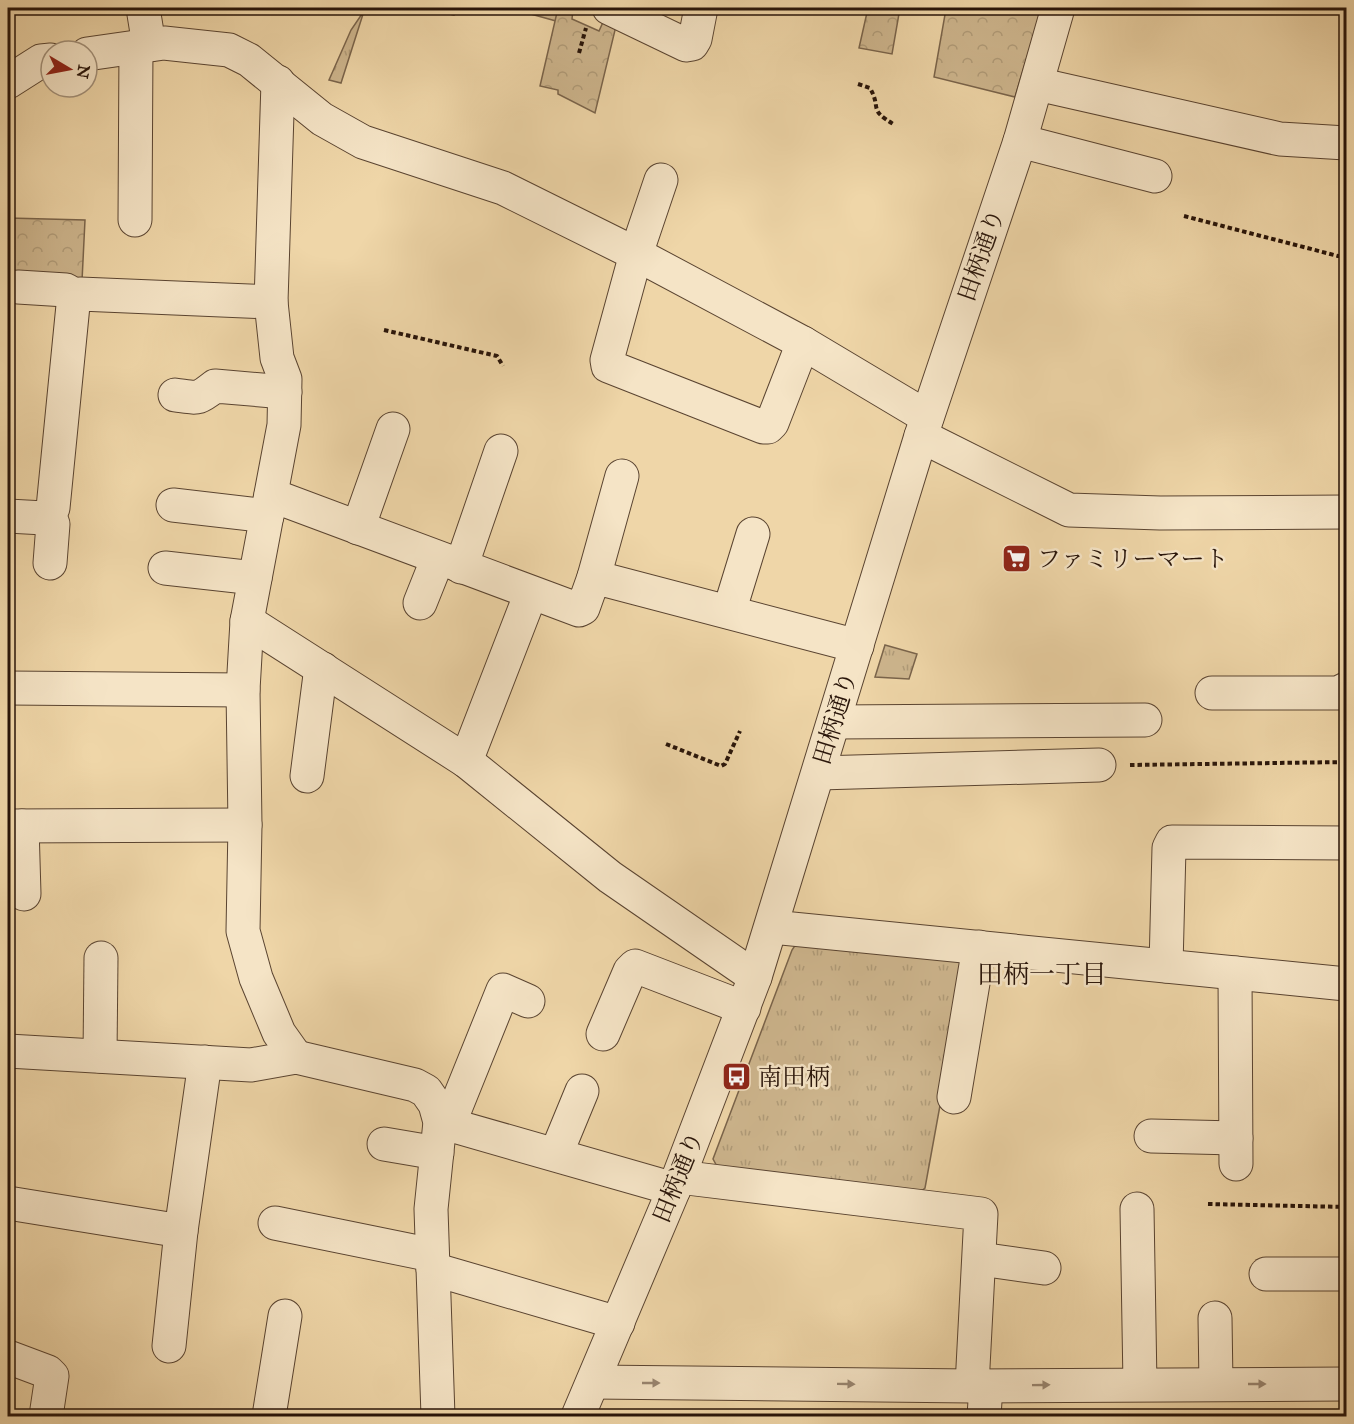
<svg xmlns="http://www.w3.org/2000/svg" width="1354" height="1424" font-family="'IM FELL Great Primer','Noto Serif JP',serif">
<defs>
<pattern id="grass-tufts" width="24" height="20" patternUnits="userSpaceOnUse" patternTransform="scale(1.5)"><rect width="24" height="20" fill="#cdb58d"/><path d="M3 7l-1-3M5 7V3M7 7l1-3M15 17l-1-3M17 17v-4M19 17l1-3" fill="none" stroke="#b09b78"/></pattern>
<pattern id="forest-crowns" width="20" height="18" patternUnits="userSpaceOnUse" patternTransform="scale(1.5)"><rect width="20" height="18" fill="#cdb58d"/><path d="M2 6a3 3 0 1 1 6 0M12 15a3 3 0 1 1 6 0" fill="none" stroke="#b09b78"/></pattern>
</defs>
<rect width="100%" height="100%" fill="#efd6a8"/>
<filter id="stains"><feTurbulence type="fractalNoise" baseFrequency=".00333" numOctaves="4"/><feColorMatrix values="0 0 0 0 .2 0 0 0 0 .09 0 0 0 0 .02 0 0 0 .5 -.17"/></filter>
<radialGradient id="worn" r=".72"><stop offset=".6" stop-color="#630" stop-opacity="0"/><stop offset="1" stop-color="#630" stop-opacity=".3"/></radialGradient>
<g fill="url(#grass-tufts)" stroke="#7a644b" stroke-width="1.5">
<polygon points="425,8 477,8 476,13 457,8 454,15"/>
<polygon points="509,8 558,8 556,21"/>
<polygon points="364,11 341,83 329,80 351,30"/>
<polygon points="885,645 917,654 909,679 875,677"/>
<polygon points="796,944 962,958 965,968 925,1188 919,1193 718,1168 713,1159 792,950"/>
</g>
<g fill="url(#forest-crowns)" stroke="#7a644b" stroke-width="1.5">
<polygon points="558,8 573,10 572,19 599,31 604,20 616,26 595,113 558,94 558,90 540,86"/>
<polygon points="868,8 900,8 892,54 859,48"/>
<polygon points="938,8 1042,8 1015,97 934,77 946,9"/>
<polygon points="8,218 85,220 82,281 8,276"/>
</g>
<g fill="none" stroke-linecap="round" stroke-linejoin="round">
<defs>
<g id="minor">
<polyline points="143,8 149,45"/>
<polyline points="609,8 686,45 692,44 695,39 701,8"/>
<polyline points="87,54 164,43 229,50 249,60 322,119 363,142 503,188 636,254 803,343 927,417"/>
<polyline points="8,82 41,61 51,60"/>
<polyline points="278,82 271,302 277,358 285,379 284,425 247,621 243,690 245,825 243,931 256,978 279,1033 296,1057"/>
<polyline points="1037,84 1280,139 1346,143"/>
<polyline points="1020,141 1155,176"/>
<polyline points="661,180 636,254 607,360 608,366 763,427 768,427 772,423 803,343"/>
<polyline points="135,220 136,47"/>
<polyline points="18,287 66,290 74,295"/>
<path d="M 175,395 C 199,398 197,400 215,386 L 285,392"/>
<polyline points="921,436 1069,510 1160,513 1346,512"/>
<polyline points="271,495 579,610 583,608 594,577 857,646"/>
<polyline points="173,505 267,516"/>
<polyline points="49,515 53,524 50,563"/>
<polyline points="8,516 44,518 49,515 53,508 74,295 80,294 271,302"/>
<polyline points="358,528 393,429"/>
<polyline points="461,567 501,451"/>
<polyline points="165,568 255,578"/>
<polyline points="594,577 622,476"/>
<polyline points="420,603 438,558"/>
<polyline points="729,612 753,534"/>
<polyline points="247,621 466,761 610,877 755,977"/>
<polyline points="8,688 243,690"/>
<polyline points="1212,693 1338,693 1346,689"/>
<polyline points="834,722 1145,720"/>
<polyline points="466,761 531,593"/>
<polyline points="819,773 1099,765"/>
<polyline points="307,776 320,675 323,669"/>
<polyline points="8,826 245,825"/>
<polyline points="22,826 24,894"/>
<polyline points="772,927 1346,984"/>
<polyline points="1166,966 1169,848 1172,842 1346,843"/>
<polyline points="1235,973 1236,1164"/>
<polyline points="603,1034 630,971 635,966 744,1008"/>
<polyline points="8,1051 251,1065 296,1057 415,1085 426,1091 435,1104 440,1122 431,1209 438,1416"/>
<polyline points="100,1056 101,958"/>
<polyline points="954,1097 979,947"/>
<polyline points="440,1122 674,1189"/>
<polyline points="449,1124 503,990 528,1001"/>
<polyline points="1151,1136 1236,1138"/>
<polyline points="384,1144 437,1153"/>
<polyline points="556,1154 582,1091"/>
<polyline points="679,1177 981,1214 972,1386"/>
<polyline points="8,1203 181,1231 205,1062"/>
<polyline points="1137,1209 1140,1384"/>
<polyline points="275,1223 432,1255"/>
<polyline points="980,1259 1044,1268"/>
<polyline points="433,1269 618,1323"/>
<polyline points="1266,1274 1346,1274"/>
<polyline points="1215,1318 1216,1384"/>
<polyline points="169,1346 181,1231"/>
<polyline points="8,1357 48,1372 52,1376 46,1416"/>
<polyline points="593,1382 972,1386 1346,1384"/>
<polyline points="269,1416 285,1316"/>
<polyline points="578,1416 674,1189 755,977 921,436 1020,141 1058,8"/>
<polyline points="984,1416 986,1386"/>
</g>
</defs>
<use href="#minor" stroke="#5a4431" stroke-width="35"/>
<g stroke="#281409" stroke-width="4" stroke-dasharray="4.5 3" stroke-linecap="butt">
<polyline points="579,53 586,28"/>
<path d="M 858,84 L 870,88 C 882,109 867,109 895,125"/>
<polyline points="1184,216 1338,256 1346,256"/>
<polyline points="384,330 497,356 503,366"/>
<polyline points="666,744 721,766 725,764 740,731"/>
<polyline points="1130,765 1346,762"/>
<polyline points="1208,1204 1346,1207"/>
</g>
<use href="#minor" stroke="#f5e4c6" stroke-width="33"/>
</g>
<defs><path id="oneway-solid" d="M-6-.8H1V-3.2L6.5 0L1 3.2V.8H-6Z" transform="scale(1.5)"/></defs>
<g fill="#998671">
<use href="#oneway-solid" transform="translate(651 1383)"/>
<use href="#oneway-solid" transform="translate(846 1384) rotate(1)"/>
<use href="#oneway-solid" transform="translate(1257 1384)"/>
<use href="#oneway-solid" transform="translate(1041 1385) rotate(-1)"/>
</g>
<defs>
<symbol id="supermarket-square" viewBox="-11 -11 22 22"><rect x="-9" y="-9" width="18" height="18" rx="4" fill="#8f2418" stroke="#f5e4c6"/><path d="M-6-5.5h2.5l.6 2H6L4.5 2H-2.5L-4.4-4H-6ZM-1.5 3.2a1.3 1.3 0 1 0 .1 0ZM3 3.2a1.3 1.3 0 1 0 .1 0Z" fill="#fff"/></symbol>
<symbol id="bus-square" viewBox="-11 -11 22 22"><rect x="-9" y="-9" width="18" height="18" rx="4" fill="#8f2418" stroke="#f5e4c6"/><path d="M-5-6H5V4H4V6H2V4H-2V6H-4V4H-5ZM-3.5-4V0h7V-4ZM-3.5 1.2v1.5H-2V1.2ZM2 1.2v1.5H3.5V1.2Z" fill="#fff"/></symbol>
</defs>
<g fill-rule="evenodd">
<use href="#supermarket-square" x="1000" y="542" width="33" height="33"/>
<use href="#bus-square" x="720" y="1060" width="33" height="33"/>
</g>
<g text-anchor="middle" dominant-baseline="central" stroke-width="5" stroke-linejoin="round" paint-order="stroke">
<g font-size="24" fill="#281409" stroke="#f5e4c6">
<text transform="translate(981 255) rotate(-71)">田柄通り</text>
<text transform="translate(835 718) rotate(-73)">田柄通り</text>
<text transform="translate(678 1177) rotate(-68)">田柄通り</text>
</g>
<g font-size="24" fill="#281409" stroke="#f5e4c6" text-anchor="start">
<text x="1037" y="559">ファミリーマート</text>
<text x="758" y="1077">南田柄</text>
</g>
<g font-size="26" fill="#281409" stroke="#f5e4c6">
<text x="1042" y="974">田柄一丁目</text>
</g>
</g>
<rect width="1354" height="1424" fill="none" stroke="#efd6a8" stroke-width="30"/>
<rect x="9" y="9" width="1336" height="1406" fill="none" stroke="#281409" stroke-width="3"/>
<rect x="15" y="15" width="1324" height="1394" fill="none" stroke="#281409" stroke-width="1.5"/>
<g transform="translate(69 69) rotate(100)"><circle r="28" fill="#f5e4c6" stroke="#a3917a" stroke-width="1.5"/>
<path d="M0-4.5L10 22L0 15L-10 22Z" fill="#8f2418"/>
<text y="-9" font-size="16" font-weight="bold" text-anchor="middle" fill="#281409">N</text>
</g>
<rect width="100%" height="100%" filter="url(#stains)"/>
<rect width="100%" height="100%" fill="url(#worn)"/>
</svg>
